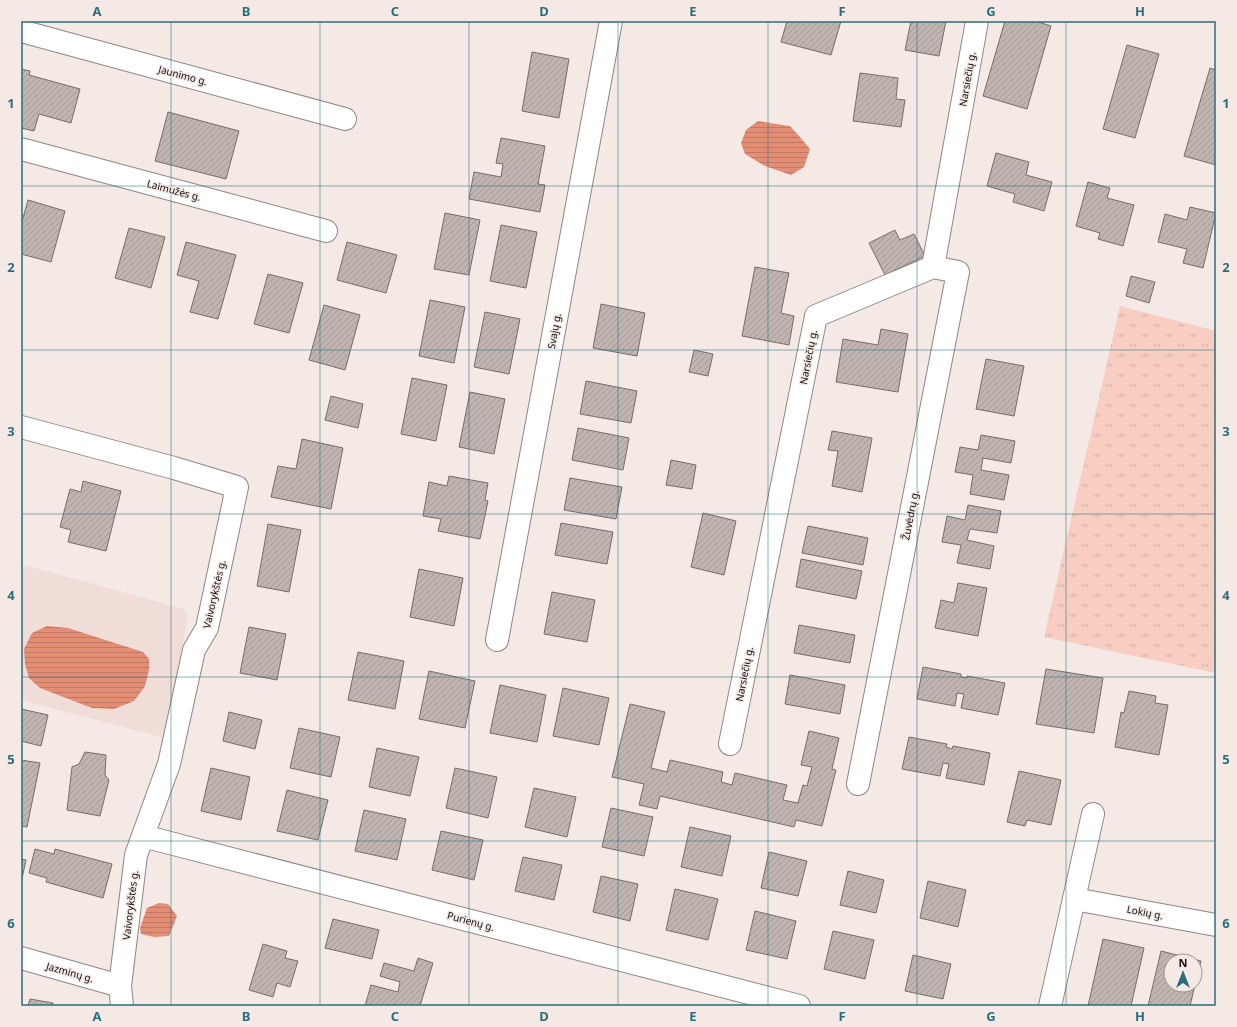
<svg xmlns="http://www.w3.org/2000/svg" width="1237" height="1027" font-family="'Noto Sans',sans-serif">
<defs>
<pattern id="grass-tufts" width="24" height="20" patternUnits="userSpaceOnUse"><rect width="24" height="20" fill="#f8cec2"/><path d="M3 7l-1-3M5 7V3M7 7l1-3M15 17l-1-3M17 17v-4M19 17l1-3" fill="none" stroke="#d4b0a6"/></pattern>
<pattern id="water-rules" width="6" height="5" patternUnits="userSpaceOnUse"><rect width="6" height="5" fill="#e38d75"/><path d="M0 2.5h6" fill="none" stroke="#c27864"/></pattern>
<pattern id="building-hatch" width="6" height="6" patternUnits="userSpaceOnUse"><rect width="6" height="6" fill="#c0b4b1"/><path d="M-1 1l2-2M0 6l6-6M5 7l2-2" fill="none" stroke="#a49a97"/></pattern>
</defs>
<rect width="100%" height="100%" fill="#f4e9e5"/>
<polygon fill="#f1ddd7" points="21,564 184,609 188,616 165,738 21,700"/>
<polygon fill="url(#grass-tufts)" points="1120,306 1216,331 1216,673 1044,637"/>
<g fill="url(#water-rules)">
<polygon points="758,121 790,126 800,137 810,149 804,167 791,175 765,166 745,154 741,143 746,130"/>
<polygon points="47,626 68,628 143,652 149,659 149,670 145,686 134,701 114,709 92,708 40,688 29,678 25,664 24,649 32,633"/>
<polygon points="159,903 168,904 177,916 169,936 154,937 141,934 140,928 147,908"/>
</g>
<g fill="url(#building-hatch)" stroke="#766c69">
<polygon points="787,21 841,21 831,55 781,42"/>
<polygon points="911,21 946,21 939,56 905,50"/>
<polygon points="1005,21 1035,21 1051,26 1027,109 983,96"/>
<polygon points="1127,45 1159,54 1135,138 1103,129"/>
<polygon points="532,52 569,59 559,118 522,111"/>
<polygon points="1210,68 1216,70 1216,165 1184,156"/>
<polygon points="21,69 30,71 29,75 80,89 71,123 39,114 34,131 21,128"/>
<polygon points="860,73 898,78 896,99 905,100 901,127 853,121"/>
<polygon points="168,112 239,131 226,179 155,161"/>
<polygon points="501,138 545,146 538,184 545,185 540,212 469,199 474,172 501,177 503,164 496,163"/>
<polygon points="996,153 1029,162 1026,175 1052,182 1044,211 1013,202 1015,194 987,186"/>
<polygon points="1088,182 1110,188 1107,198 1134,205 1123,246 1098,239 1100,233 1076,226"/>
<polygon points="28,200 65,211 51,262 21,254 21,225"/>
<polygon points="1190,207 1216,213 1203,268 1183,263 1187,249 1158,242 1165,214 1187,220"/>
<polygon points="445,213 480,220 469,275 434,269"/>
<polygon points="501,225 537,232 526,288 490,281"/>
<polygon points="129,228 165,237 151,288 115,278"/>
<polygon points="895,230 900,240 914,234 925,256 885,275 869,243"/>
<polygon points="186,242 236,255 218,319 190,312 199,281 177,275"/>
<polygon points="347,242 397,255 386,293 337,280"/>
<polygon points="755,267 789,273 781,313 794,316 789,345 742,336"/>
<polygon points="268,274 303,283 289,333 254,324"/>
<polygon points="1131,276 1155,282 1149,303 1126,296"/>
<polygon points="430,300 465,307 454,363 419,356"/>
<polygon points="601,304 645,313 637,356 593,348"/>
<polygon points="324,305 360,315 345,370 309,360"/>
<polygon points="485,312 520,319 509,374 474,367"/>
<polygon points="881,329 908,334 898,392 836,382 843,339 878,345"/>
<polygon points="694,350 713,354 708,376 689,372"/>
<polygon points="986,359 1024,366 1014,416 976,409"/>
<polygon points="412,378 447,385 436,441 401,434"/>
<polygon points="586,381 637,391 631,423 580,414"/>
<polygon points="470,392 505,399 494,454 459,447"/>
<polygon points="331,396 363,404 358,428 325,420"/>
<polygon points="578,428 629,438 623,470 572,460"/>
<polygon points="832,431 872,438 862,492 832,486 838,451 828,450"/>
<polygon points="981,435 1015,441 1011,463 983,458 981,470 1009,475 1004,500 970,494 973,475 955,472 960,447 978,450"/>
<polygon points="302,439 343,448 331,509 271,497 278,466 296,469"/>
<polygon points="671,460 696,465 692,489 666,485"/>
<polygon points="449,476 488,483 485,500 488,501 480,539 438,531 441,519 423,516 429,482 447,486"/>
<polygon points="570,478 622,487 616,519 564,510"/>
<polygon points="83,481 121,491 106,551 68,542 71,530 60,527 70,489 81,492"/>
<polygon points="968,505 1001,511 997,533 970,529 967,540 994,546 990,569 957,563 961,545 942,542 947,516 965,520"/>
<polygon points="703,513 736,521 724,575 691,567"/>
<polygon points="561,523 613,532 607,564 555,555"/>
<polygon points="268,524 301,530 289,592 257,586"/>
<polygon points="808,526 868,538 863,565 802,553"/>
<polygon points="801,559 862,571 856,599 796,587"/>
<polygon points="419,569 463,578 454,626 410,617"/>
<polygon points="958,583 987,588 978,636 935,628 941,600 954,603"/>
<polygon points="552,592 595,600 587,642 544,634"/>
<polygon points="799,625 855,635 850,663 794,653"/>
<polygon points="249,627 286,634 277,680 240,673"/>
<polygon points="358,652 404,661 395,709 348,700"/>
<polygon points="923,667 961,674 961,677 967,678 967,676 1005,683 998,715 961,708 964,694 957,693 955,706 917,699"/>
<polygon points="1046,669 1103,678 1094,733 1036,724"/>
<polygon points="429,671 475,681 465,728 419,719"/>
<polygon points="790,675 845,685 840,714 785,704"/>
<polygon points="500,685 546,695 537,742 490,733"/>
<polygon points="563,688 609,698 599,745 553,736"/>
<polygon points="1129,691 1156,696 1155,703 1168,705 1159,755 1115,747 1121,712 1124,713"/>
<polygon points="630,704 665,712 651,768 667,772 670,760 723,772 721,782 732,785 735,773 787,785 783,800 798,803 803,785 807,786 812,767 801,765 809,731 839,738 832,769 836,770 822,826 796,820 794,827 660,796 657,809 639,805 644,784 612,777"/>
<polygon points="21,709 48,715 41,746 21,741"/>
<polygon points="229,712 262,720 255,749 223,741"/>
<polygon points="299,728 340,737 331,777 290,768"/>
<polygon points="909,737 947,744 946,747 952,749 953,746 990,753 984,785 946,778 949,764 943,763 940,776 902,769"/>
<polygon points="377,748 419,757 410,796 369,787"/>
<polygon points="85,752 106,755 105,775 109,780 100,816 67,810 72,767 79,764"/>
<polygon points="21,760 40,763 27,827 21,826"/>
<polygon points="211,768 250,777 241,820 201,811"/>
<polygon points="455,768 497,777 488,818 446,808"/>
<polygon points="1019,771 1061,780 1051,825 1027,820 1025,826 1007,822"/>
<polygon points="534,788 576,797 567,837 525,827"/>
<polygon points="287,790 328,800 318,840 277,831"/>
<polygon points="611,808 653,817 644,856 602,847"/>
<polygon points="364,810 406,819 397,860 355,851"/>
<polygon points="690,827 731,836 722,876 681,867"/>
<polygon points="441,831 483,840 474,880 432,870"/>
<polygon points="35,849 54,854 55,849 112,864 103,898 46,882 47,878 29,873"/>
<polygon points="769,852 807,861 798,896 761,888"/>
<polygon points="523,857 562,865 554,900 515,891"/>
<polygon points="21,859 26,860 21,883"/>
<polygon points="848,871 884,880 876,913 840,905"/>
<polygon points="601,876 638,884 630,921 593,912"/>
<polygon points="928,881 966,890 958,927 920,918"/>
<polygon points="675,889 718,899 708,940 666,930"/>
<polygon points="755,911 796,921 787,959 746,950"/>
<polygon points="333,919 379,930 372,959 325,948"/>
<polygon points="833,931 874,940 865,979 824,969"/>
<polygon points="1103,939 1144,948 1131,1006 1088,1006"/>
<polygon points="263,944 287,951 285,958 298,961 290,987 277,983 273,997 249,990"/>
<polygon points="1161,951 1201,961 1195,984 1195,961 1171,961 1171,985 1195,985 1190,1006 1148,1006"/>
<polygon points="913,955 951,964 943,999 905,991"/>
<polygon points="418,958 433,963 420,1006 365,1006 371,985 398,992 400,982 380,976 384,963 414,971"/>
<polygon points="30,999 53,1003 53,1006 28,1006"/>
</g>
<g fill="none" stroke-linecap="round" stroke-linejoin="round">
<defs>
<g id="minor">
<polyline points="21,31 345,119"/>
<polyline points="21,149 326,231"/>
<polyline points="21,427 174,468 237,487 207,628 194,650 169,764 136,855 120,986 122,1006"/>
<polyline points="497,640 611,21"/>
<polyline points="730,744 816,316 933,267 977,21"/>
<polyline points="858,784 958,272 933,267"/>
<polyline points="143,836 799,1006"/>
<polyline points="1074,899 1216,925"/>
<polyline points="21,958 120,986"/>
<polyline points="1050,1006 1093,814"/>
</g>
</defs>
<use href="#minor" stroke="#8f8582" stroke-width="24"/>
<use href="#minor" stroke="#fff" stroke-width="22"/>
</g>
<path fill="none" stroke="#2a6e7e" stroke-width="1" stroke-opacity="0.55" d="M 171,21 L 171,1006M 320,21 L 320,1006M 469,21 L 469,1006M 618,21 L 618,1006M 768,21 L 768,1006M 917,21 L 917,1006M 1066,21 L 1066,1006M 21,186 L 1216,186M 21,350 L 1216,350M 21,514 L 1216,514M 21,677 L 1216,677M 21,841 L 1216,841"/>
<g text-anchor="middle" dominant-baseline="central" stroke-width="3" stroke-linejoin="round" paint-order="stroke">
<g font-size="10" fill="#110e0d" stroke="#f4e9e5">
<text transform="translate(183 75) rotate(15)">Jaunimo g.</text>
<text transform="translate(967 79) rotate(-80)">Narsiečių g.</text>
<text transform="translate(174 190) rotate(15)">Laimužės g.</text>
<text transform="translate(554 331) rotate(-80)">Svajų g.</text>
<text transform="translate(808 357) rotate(-79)">Narsiečių g.</text>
<text transform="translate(910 515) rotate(-79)">Žuvėdrų g.</text>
<text transform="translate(214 594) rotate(-77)">Vaivorykštės g.</text>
<text transform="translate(744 674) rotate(-79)">Narsiečių g.</text>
<text transform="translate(130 905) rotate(-83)">Vaivorykštės g.</text>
<text transform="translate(1145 912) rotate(11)">Lokių g.</text>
<text transform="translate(471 921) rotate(15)">Purienų g.</text>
<text transform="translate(70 972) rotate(16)">Jazminų g.</text>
</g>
</g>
<rect width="1237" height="1027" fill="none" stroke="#f4e9e5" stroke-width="44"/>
<g transform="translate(1183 973)"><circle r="19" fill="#f4e9e5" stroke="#99918f"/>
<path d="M0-3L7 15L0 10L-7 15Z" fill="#2a6e7e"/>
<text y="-6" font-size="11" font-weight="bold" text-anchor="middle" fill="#110e0d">N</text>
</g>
<rect x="22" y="22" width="1193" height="983" fill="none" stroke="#2a6e7e" stroke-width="1.5"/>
<g font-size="13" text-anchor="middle" font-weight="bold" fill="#2a6e7e">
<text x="97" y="16">A</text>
<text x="246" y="16">B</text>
<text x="395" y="16">C</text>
<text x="544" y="16">D</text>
<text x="693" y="16">E</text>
<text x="842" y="16">F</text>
<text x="991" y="16">G</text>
<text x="1140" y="16">H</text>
<text x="11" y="108">1</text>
<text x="1226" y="108">1</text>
<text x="11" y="272">2</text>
<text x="1226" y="272">2</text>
<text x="11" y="436">3</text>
<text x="1226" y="436">3</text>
<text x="11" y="600">4</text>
<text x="1226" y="600">4</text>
<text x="11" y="764">5</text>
<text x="1226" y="764">5</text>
<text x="11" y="928">6</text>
<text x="1226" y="928">6</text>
<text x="97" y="1021">A</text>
<text x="246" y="1021">B</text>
<text x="395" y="1021">C</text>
<text x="544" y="1021">D</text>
<text x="693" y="1021">E</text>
<text x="842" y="1021">F</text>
<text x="991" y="1021">G</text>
<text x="1140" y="1021">H</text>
</g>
</svg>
